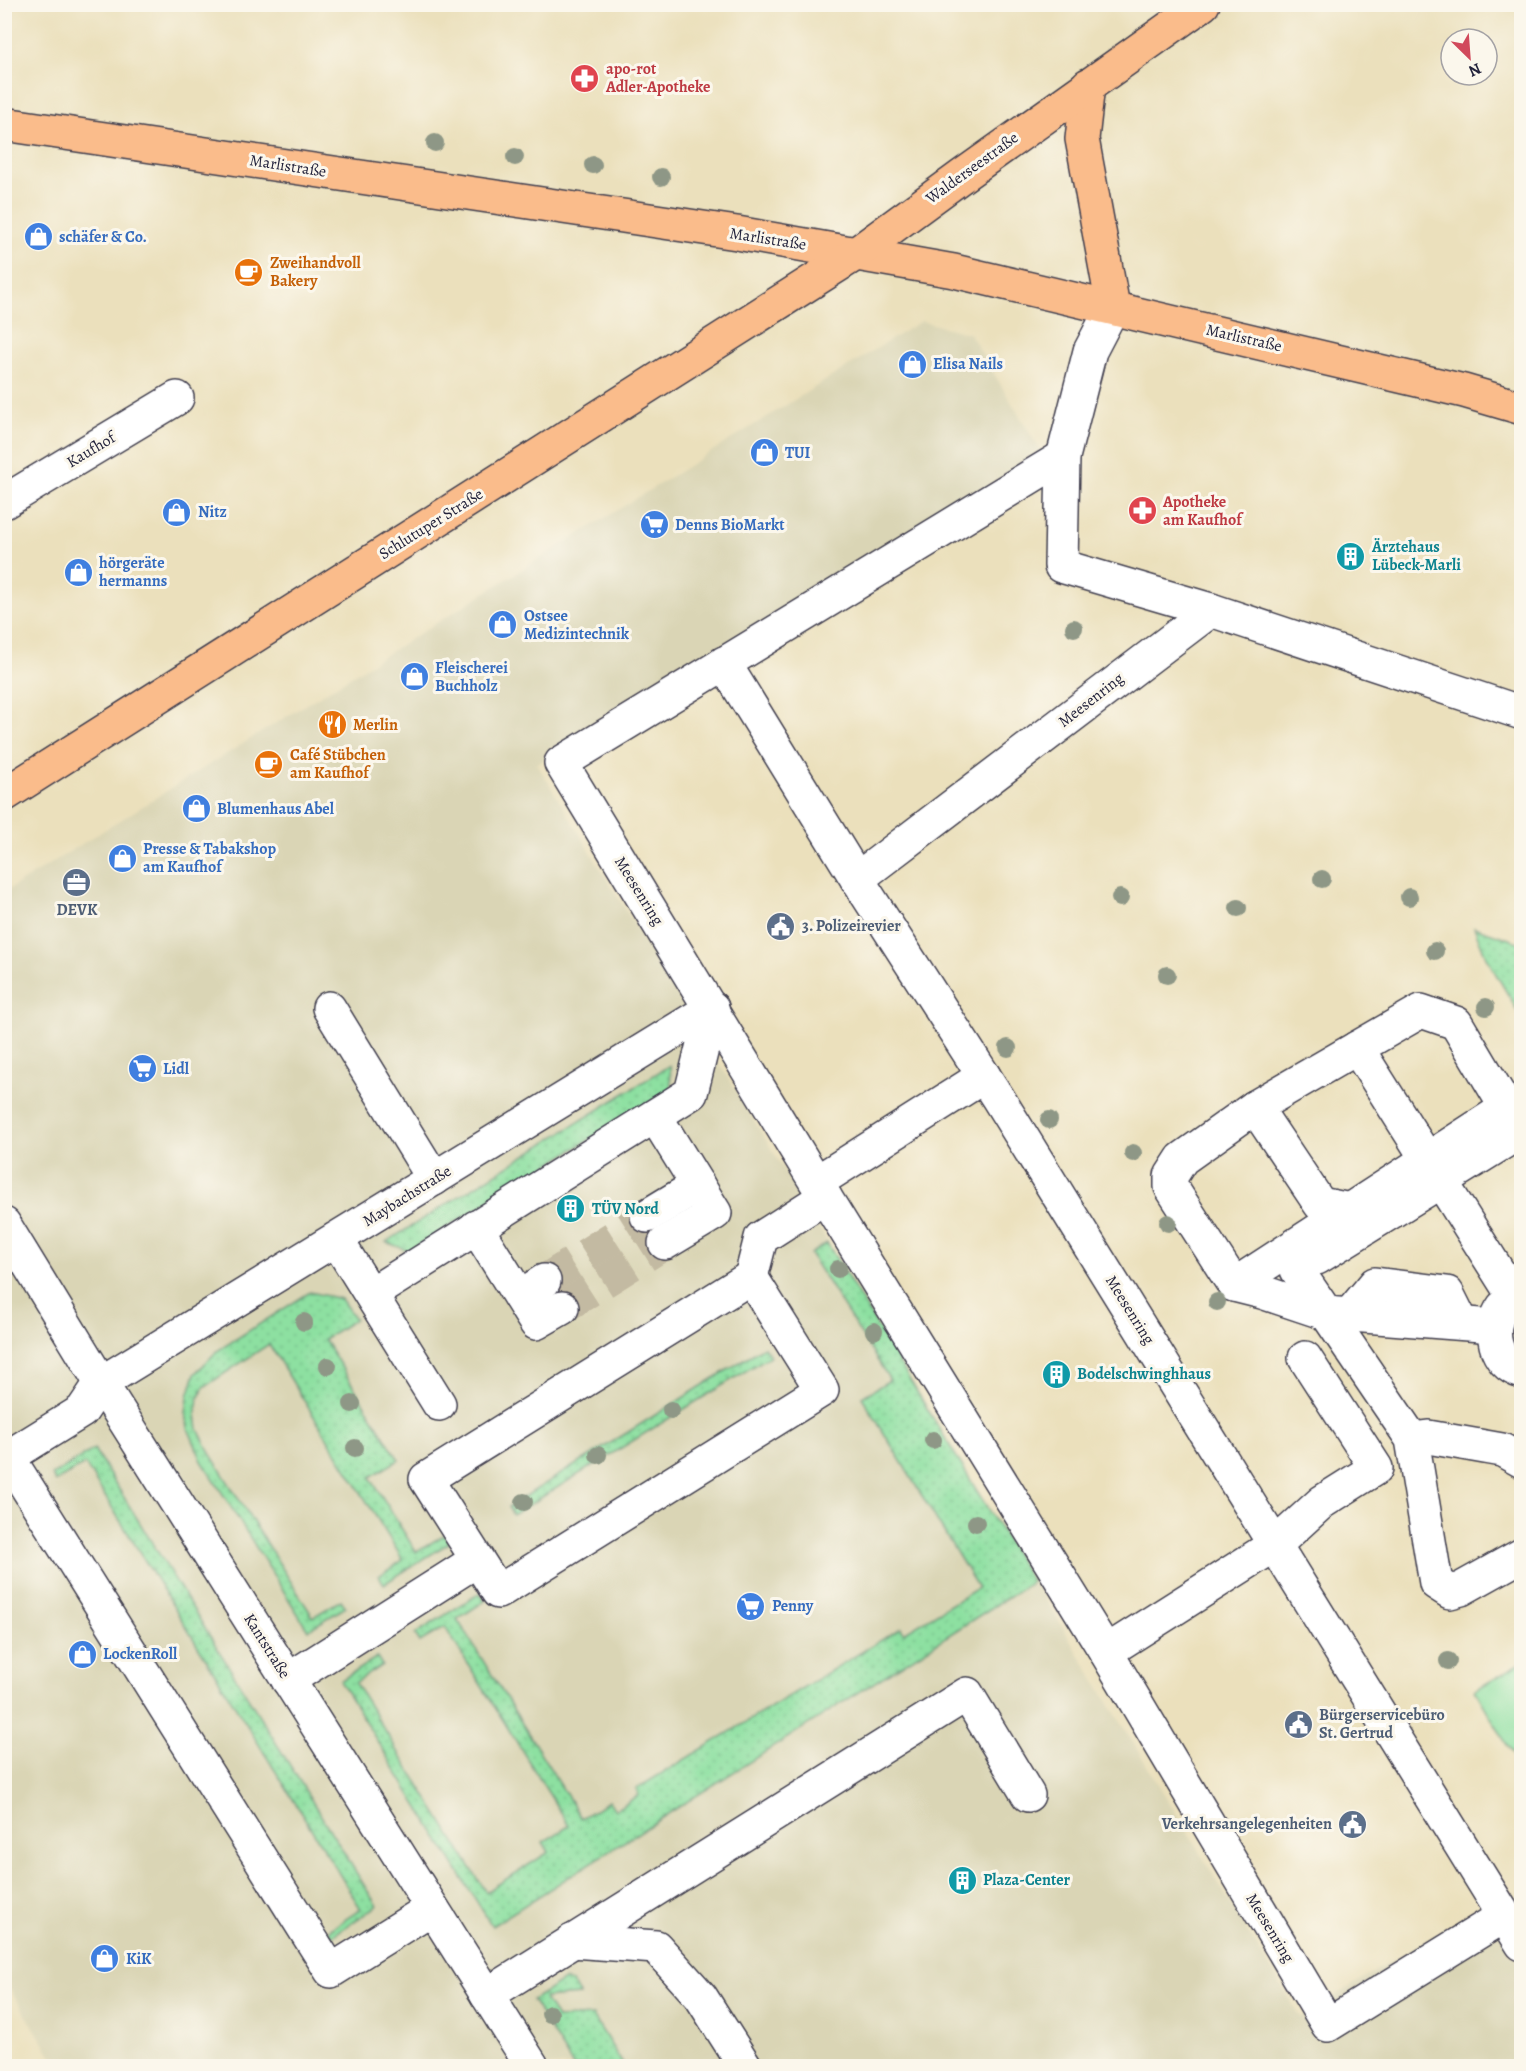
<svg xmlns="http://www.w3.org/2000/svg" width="1526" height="2071" font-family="Alegreya,serif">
<defs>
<pattern id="grass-dots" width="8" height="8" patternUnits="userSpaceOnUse" patternTransform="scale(1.5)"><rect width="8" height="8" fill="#8de0a1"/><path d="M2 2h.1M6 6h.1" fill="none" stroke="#79c08c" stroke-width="1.8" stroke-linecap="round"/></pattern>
</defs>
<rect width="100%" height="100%" fill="#fbf7ec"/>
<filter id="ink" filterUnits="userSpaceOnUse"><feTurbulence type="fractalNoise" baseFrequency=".0167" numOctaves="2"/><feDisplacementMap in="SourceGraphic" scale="12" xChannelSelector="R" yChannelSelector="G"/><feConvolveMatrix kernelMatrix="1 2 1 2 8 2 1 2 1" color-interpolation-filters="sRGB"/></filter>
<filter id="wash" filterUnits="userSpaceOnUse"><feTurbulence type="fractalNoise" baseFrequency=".008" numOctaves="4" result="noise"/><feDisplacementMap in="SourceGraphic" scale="24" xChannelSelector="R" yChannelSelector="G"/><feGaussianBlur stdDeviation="1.35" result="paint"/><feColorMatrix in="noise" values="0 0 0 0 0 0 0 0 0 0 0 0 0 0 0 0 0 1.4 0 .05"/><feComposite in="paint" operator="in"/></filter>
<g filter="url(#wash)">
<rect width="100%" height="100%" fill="#ebe0bc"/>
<polygon fill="#dad5b5" points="921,321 970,334 1042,453 537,764 1300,2017 1504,1893 1521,1923 1521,2066 58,2066 5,1981 5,892"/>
<g fill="url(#grass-dots)" stroke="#58816e" stroke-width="1.5">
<polygon points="1474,927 1521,943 1521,1017 1486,957"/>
<polygon points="670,1065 671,1089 409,1251 386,1242"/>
<polygon points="827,1243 1032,1582 492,1926 340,1681 377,1657 382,1665 355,1683 486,1892 549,1852 543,1842 569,1826 445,1627 420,1642 415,1634 480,1593 485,1601 457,1619 581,1818 609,1801 615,1810 639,1795 636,1789 901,1628 904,1633 978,1588 862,1397 890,1380 810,1254"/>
<polygon points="310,1292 341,1299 355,1319 324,1339 399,1460 370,1477 416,1552 444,1535 449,1543 384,1584 379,1576 403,1560 269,1344 204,1387 198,1399 196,1414 198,1429 211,1455 313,1617 341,1600 346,1607 308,1630 202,1461 188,1428 186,1413 188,1396 195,1374 217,1351"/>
<polygon points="764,1347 770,1356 513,1515 508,1507"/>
<polygon points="94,1449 377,1906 332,1936 328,1931 361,1909 85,1464 55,1482 52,1475"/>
<polygon points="564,1980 572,1983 580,1995 544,1998 557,2018 593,2016 624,2066 573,2066 532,2000"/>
</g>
<polygon fill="#8de0a1" stroke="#58816e" stroke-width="1.5" points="1521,1663 1521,1769 1475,1690"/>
</g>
<g filter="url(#ink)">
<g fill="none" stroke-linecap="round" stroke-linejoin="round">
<g stroke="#c3baa2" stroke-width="33" stroke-dasharray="33 16" stroke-linecap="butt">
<polyline points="544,1281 647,1216"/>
<polyline points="562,1308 665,1243"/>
</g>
<defs>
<g id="minor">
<polyline points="1113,307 1090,351 1063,457 1061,566 1211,610 1522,713"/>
<polyline points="1063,457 561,763 825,1197 1106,1652 1328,2025 1504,1916"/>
<polyline points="4,502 177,398"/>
<polyline points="724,663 857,879 998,1098 1522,1944"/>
<polyline points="857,879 1211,610"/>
<polyline points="329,1008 434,1179"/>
<polyline points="1357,1048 1514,1297"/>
<polyline points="1255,1107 1320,1204 1350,1210"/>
<polyline points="655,1116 715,1213 665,1243"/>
<polyline points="817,1182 984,1076"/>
<polyline points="647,1216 698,1185"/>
<polyline points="4,1224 101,1383 532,2066"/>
<polyline points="476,1227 536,1323 562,1308"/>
<polyline points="336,1239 439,1404"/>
<polyline points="1317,1258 1520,1132"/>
<polyline points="1297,1270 1412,1439 1436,1583 1450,1592 1461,1589 1522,1555"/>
<polygon points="751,1277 822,1390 498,1592 426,1479"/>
<polyline points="751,1277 761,1238 825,1197"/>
<polyline points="1234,1285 1506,1108"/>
<polyline points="371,1294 691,1093 712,1008"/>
<polyline points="520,1297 544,1281"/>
<path d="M 1503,1307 C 1487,1329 1494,1364 1522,1372"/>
<polyline points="1350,1314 1375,1284 1447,1293 1462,1323"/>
<polyline points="1494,1326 1325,1313 1262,1292 1234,1285 1171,1187 1171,1176 1182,1159 1255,1107 1421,1011 1456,1023 1522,1134"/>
<polyline points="1412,1439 1428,1437 1502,1450 1522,1461"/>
<polyline points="1106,1652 1276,1544 1322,1502 1376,1468 1305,1358"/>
<polyline points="288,1680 477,1560"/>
<polyline points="432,1908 331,1971 8,1457 82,1411 101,1383 712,1008"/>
<polyline points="572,1941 656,1947 701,1997 745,2066"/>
<polyline points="487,1995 967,1694 1028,1795"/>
</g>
<g id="major">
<polyline points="1088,85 1082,139 1113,307"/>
<polyline points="4,124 737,233 954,271 1464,391 1522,408"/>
<polyline points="4,795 857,253 962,176 1203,4"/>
</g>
</defs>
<use href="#minor" stroke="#403e4e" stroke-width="36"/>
<use href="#major" stroke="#403e4e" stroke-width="36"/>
<use href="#minor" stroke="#fff" stroke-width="33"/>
<use href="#major" stroke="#fabc8b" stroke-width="33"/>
</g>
<g fill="#8e9786">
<circle cx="435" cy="143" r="9"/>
<circle cx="515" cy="157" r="9"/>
<circle cx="593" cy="165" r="9"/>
<circle cx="661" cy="177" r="9"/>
<circle cx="1074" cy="628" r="9"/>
<circle cx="1322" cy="879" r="9"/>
<circle cx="1409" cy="897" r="9"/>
<circle cx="1120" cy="898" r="9"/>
<circle cx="1238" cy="908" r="9"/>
<circle cx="1435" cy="951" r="9"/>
<circle cx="1167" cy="975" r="9"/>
<circle cx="1486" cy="1007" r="9"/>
<circle cx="1008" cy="1048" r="9"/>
<circle cx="1049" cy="1120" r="9"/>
<circle cx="1133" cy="1153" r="9"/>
<circle cx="1168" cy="1223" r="9"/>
<circle cx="838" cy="1269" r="9"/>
<circle cx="1217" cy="1302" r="9"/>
<circle cx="304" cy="1322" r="9"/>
<circle cx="874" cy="1331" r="9"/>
<circle cx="328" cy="1366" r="9"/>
<circle cx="352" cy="1404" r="9"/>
<circle cx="671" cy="1410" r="9"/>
<circle cx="933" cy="1440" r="9"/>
<circle cx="355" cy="1448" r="9"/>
<circle cx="598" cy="1455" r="9"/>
<circle cx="524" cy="1502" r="9"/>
<circle cx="976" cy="1523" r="9"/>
<circle cx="1448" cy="1661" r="9"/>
<circle cx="550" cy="2014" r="9"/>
</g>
</g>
<defs>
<symbol id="pharmacy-disc" viewBox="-11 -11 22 22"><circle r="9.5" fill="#e0444e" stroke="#fbf7ec"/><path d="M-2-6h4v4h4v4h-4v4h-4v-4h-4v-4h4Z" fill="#fff"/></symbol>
<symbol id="shop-disc" viewBox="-11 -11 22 22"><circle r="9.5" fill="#3f7fe0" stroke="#fbf7ec"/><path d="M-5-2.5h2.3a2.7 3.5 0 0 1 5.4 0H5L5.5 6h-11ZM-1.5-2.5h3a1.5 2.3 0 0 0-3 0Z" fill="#fff"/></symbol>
<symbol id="cafe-disc" viewBox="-11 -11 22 22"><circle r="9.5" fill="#e8710a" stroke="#fbf7ec"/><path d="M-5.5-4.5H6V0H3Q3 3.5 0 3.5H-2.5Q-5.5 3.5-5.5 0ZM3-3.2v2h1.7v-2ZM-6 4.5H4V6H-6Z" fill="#fff"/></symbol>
<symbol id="supermarket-disc" viewBox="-11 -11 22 22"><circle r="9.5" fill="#3f7fe0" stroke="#fbf7ec"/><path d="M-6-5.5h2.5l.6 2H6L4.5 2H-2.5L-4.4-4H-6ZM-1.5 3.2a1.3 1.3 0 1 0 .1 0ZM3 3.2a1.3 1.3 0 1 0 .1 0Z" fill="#fff"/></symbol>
<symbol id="building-disc" viewBox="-11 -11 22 22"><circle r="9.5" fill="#0f9aa8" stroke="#fbf7ec"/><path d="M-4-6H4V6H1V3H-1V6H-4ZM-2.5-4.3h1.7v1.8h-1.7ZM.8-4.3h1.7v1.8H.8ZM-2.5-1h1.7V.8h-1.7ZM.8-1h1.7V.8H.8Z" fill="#fff"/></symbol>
<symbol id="restaurant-disc" viewBox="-11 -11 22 22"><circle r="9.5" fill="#e8710a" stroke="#fbf7ec"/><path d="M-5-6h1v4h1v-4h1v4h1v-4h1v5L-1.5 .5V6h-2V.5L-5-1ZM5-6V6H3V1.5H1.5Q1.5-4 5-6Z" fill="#fff"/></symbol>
<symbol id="office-disc" viewBox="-11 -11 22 22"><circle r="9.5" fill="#5c6f8a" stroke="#fbf7ec"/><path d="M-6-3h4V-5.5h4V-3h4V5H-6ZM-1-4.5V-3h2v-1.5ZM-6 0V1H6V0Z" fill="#fff"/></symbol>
<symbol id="civic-disc" viewBox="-11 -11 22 22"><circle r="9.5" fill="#5c6f8a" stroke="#fbf7ec"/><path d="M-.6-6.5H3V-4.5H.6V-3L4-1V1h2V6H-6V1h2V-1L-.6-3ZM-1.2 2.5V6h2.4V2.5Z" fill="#fff"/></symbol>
</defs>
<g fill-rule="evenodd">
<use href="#pharmacy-disc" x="568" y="62" width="33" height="33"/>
<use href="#shop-disc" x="22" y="220" width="33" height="33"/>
<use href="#cafe-disc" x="232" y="256" width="33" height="33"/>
<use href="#shop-disc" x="896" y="348" width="33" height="33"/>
<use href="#shop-disc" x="748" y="436" width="33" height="33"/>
<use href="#pharmacy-disc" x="1126" y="494" width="33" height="33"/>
<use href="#shop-disc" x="160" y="496" width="33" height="33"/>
<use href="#supermarket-disc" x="638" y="508" width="33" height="33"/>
<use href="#building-disc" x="1334" y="540" width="33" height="33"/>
<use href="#shop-disc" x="62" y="556" width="33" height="33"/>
<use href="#shop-disc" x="486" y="608" width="33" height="33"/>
<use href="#shop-disc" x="398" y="660" width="33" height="33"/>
<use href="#restaurant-disc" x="316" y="708" width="33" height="33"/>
<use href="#cafe-disc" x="252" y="748" width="33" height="33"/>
<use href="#shop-disc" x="180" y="792" width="33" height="33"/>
<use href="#shop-disc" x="106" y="842" width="33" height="33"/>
<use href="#office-disc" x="60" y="866" width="33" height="33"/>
<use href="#civic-disc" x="764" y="910" width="33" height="33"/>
<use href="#supermarket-disc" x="126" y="1052" width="33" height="33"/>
<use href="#building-disc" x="554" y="1192" width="33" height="33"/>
<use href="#building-disc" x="1040" y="1358" width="33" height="33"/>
<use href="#supermarket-disc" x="734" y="1590" width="33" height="33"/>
<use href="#shop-disc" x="66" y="1638" width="33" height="33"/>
<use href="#civic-disc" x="1282" y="1708" width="33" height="33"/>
<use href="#civic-disc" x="1336" y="1808" width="33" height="33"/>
<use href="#building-disc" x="946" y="1864" width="33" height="33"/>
<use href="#shop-disc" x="88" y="1942" width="33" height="33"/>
</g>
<g text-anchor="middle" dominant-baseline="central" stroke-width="6" stroke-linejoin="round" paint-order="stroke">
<g font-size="16" font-weight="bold" fill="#be3a42" stroke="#fbf7ec" text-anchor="start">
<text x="606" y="69">apo-rot<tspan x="606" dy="18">Adler-Apotheke</tspan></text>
<text x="1163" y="502">Apotheke<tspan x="1163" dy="18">am Kaufhof</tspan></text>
</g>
<g font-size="16" fill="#22223b" stroke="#fbf7ec">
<text transform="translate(288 166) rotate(9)">Marlistraße</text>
<text transform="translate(972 168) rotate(-36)">Walderseestraße</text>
<text transform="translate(768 239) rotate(9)">Marlistraße</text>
<text transform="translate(1244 338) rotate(13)">Marlistraße</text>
<text transform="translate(91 450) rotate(-31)">Kaufhof</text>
<text transform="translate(431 524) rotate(-32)">Schlutuper Straße</text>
<text transform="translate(1091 700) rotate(-38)">Meesenring</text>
<text transform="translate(639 891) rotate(58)">Meesenring</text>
<text transform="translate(407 1196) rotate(-32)">Maybachstraße</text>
<text transform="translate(1130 1310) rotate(58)">Meesenring</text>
<text transform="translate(267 1646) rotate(58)">Kantstraße</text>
<text transform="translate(1270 1928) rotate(59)">Meesenring</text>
</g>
<g font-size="16" font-weight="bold" fill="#366cbe" stroke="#fbf7ec" text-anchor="start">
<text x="59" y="237">schäfer &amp; Co.</text>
<text x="933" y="364">Elisa Nails</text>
<text x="785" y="453">TUI</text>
<text x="198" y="512">Nitz</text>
<text x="675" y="525">Denns BioMarkt</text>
<text x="99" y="563">hörgeräte<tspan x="99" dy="18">hermanns</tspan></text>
<text x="524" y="616">Ostsee<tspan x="524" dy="18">Medizintechnik</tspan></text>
<text x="435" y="668">Fleischerei<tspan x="435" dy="18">Buchholz</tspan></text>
<text x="217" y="809">Blumenhaus Abel</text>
<text x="143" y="849">Presse &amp; Tabakshop<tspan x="143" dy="18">am Kaufhof</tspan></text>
<text x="163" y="1069">Lidl</text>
<text x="772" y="1606">Penny</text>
<text x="103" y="1654">LockenRoll</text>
<text x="126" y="1959">KiK</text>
</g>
<g font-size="16" font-weight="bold" fill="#c56008" stroke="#fbf7ec" text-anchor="start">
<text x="270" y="263">Zweihandvoll<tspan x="270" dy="18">Bakery</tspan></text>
<text x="353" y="725">Merlin</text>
<text x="290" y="755">Café Stübchen<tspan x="290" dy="18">am Kaufhof</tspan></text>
</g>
<g font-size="16" font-weight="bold" fill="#0d838f" stroke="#fbf7ec" text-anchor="start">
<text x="1372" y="547">Ärztehaus<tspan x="1372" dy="18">Lübeck-Marli</tspan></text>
<text x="592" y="1209">TÜV Nord</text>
<text x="1077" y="1374">Bodelschwinghhaus</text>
<text x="983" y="1880">Plaza-Center</text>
</g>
<g font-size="16" font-weight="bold" fill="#4e5e75" stroke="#fbf7ec" text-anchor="start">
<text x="77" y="910" text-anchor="middle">DEVK</text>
<text x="802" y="926">3. Polizeirevier</text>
<text x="1319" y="1715">Bürgerservicebüro<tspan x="1319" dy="18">St. Gertrud</tspan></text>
<text x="1332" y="1824" text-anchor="end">Verkehrsangelegenheiten</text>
</g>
</g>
<rect width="1526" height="2071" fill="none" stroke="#fbf7ec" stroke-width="24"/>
<g transform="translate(1469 57) rotate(155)"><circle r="28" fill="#fbf7ec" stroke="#a4a2a5" stroke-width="1.5"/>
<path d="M0-4.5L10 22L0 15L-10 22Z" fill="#d1495b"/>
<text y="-9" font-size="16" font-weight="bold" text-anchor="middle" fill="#22223b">N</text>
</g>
</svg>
